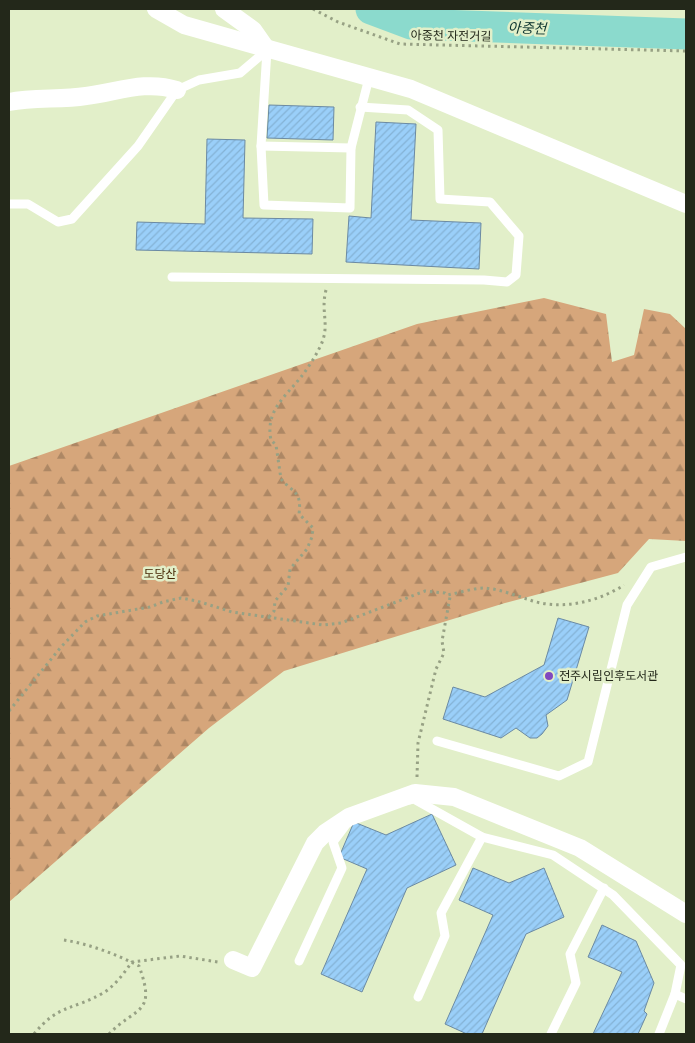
<svg xmlns="http://www.w3.org/2000/svg" width="695" height="1043" font-family="Helvetica,'Noto Sans KR',sans-serif">
<defs>
<pattern id="forest-firs" width="22" height="20" patternUnits="userSpaceOnUse" patternTransform="scale(1.25)"><rect width="22" height="20" fill="#d6a67b"/><path d="M5 1l3.5 6h-7zM16 11l3.5 6h-7z" fill="#ad8764"/></pattern>
<pattern id="building-hatch" width="6" height="6" patternUnits="userSpaceOnUse" patternTransform="scale(1.25)"><rect width="6" height="6" fill="#9acff9"/><path d="M-1 1l2-2M0 6l6-6M5 7l2-2" fill="none" stroke="#84b2d5"/></pattern>
</defs>
<rect width="100%" height="100%" fill="#e2efc9"/>
<polygon fill="url(#forest-firs)" points="544,298 606,314 612,362 634,355 644,309 670,314 686,329 686,541 649,539 618,573 505,603 284,671 209,728 9,902 9,466 417,324"/>
<g fill="none" stroke-linecap="round" stroke-linejoin="round">
<polyline stroke="#8bdacd" stroke-width="31" points="371,9 411,24 686,34"/>
</g>
<g fill="url(#building-hatch)" stroke="#6b8aa3">
<polygon points="269,105 334,107 333,140 267,138"/>
<polygon points="376,122 416,124 411,220 481,223 479,269 346,262 349,216 371,218"/>
<polygon points="207,139 245,140 243,218 313,219 312,254 136,250 137,222 205,224"/>
<polygon points="558,618 589,627 567,700 546,715 548,726 542,734 537,738 530,738 516,728 501,738 443,719 453,687 485,697 544,665"/>
<polygon points="432,814 456,865 407,888 362,992 321,974 367,869 339,857 354,822 386,835"/>
<polygon points="473,868 509,883 544,868 564,917 526,934 482,1034 467,1034 445,1024 493,915 459,900"/>
<polygon points="602,925 636,941 654,983 644,1011 647,1014 638,1034 593,1034 622,972 588,957"/>
</g>
<g fill="none" stroke-linecap="round" stroke-linejoin="round">
<g stroke="#97a184" stroke-width="3" stroke-dasharray="2.5 4" stroke-linecap="butt">
<polyline points="313,9 338,22 400,44 686,51"/>
<path d="M 269,617 L 274,611 L 275,601 L 288,586 L 290,569 L 307,549 L 312,537 L 313,528 L 299,514 C 302,491 293,493 281,479 L 276,445 L 271,440 C 265,411 285,397 301,377 C 308,368 315,357 320,347 C 331,325 320,313 326,290"/>
<path d="M 9,711 L 61,647 L 85,622 L 97,616 L 150,607 L 163,602 L 181,598 L 197,601 L 232,612 L 323,625 L 341,623 L 425,591 L 445,593 L 447,595 C 459,593 473,588 485,588 C 499,589 514,595 527,599 C 558,611 596,603 624,585"/>
<polyline points="417,777 418,743 436,669 444,653 442,641 450,597 447,595"/>
<path d="M 64,940 C 89,944 116,954 139,966 C 157,1015 136,1006 109,1034"/>
<path d="M 34,1034 C 58,1004 74,1010 103,993 C 115,986 124,973 132,962 L 180,956 L 218,962"/>
</g>
<g stroke="#fff" stroke-width="9">
<polyline points="267,50 261,146 264,205 350,208 351,148 369,78"/>
<polyline points="261,146 351,148"/>
<polyline points="9,204 28,204 58,222 72,219 138,146 177,90 199,80 240,73 267,50"/>
<polyline points="172,277 484,280 507,282 516,275 519,236 490,202 440,199 438,130 408,110 360,107"/>
<polyline points="437,741 559,776 588,762 627,605 651,567 686,557"/>
<polyline points="410,800 414,799 482,837 553,855 613,895 681,965 675,994"/>
<polyline points="299,961 342,868 333,842 345,826"/>
<polyline points="418,997 445,936 441,913 482,837"/>
<polyline points="551,1034 576,983 570,954 604,888"/>
<polyline points="659,1034 675,994 686,999"/>
</g>
<g stroke="#fff" stroke-width="18">
<polyline points="156,9 184,25 411,89 686,204"/>
<polyline points="224,9 253,30 267,50"/>
<path d="M 9,102 C 34,97 60,100 86,96 C 118,92 145,80 177,90"/>
<polyline points="233,960 252,968 315,843 325,833 349,817 415,793 454,797 580,848 686,914"/>
</g>
</g>
<circle fill="#8148bf" stroke="#e2efc9" stroke-width="2" cx="549" cy="676" r="5"/>
<g text-anchor="middle" dominant-baseline="central" stroke-width="5" stroke-linejoin="round" paint-order="stroke">
<g font-size="12" fill="#23281a" stroke="#e2efc9">
<text transform="translate(451 36) rotate(1)">아중천 자전거길</text>
</g>
<g font-size="12" fill="#452603" stroke="#e2efc9">
<text x="160" y="574">도당산</text>
</g>
<g font-size="12" fill="#23281a" stroke="#e2efc9" text-anchor="start">
<text x="559" y="676">전주시립인후도서관</text>
</g>
<g font-size="14" font-style="italic" fill="#0e3530" stroke="#e2efc9">
<text transform="translate(527 28) rotate(2)">아중천</text>
</g>
</g>
<rect width="695" height="1043" fill="none" stroke="#23281a" stroke-width="20"/>
</svg>
